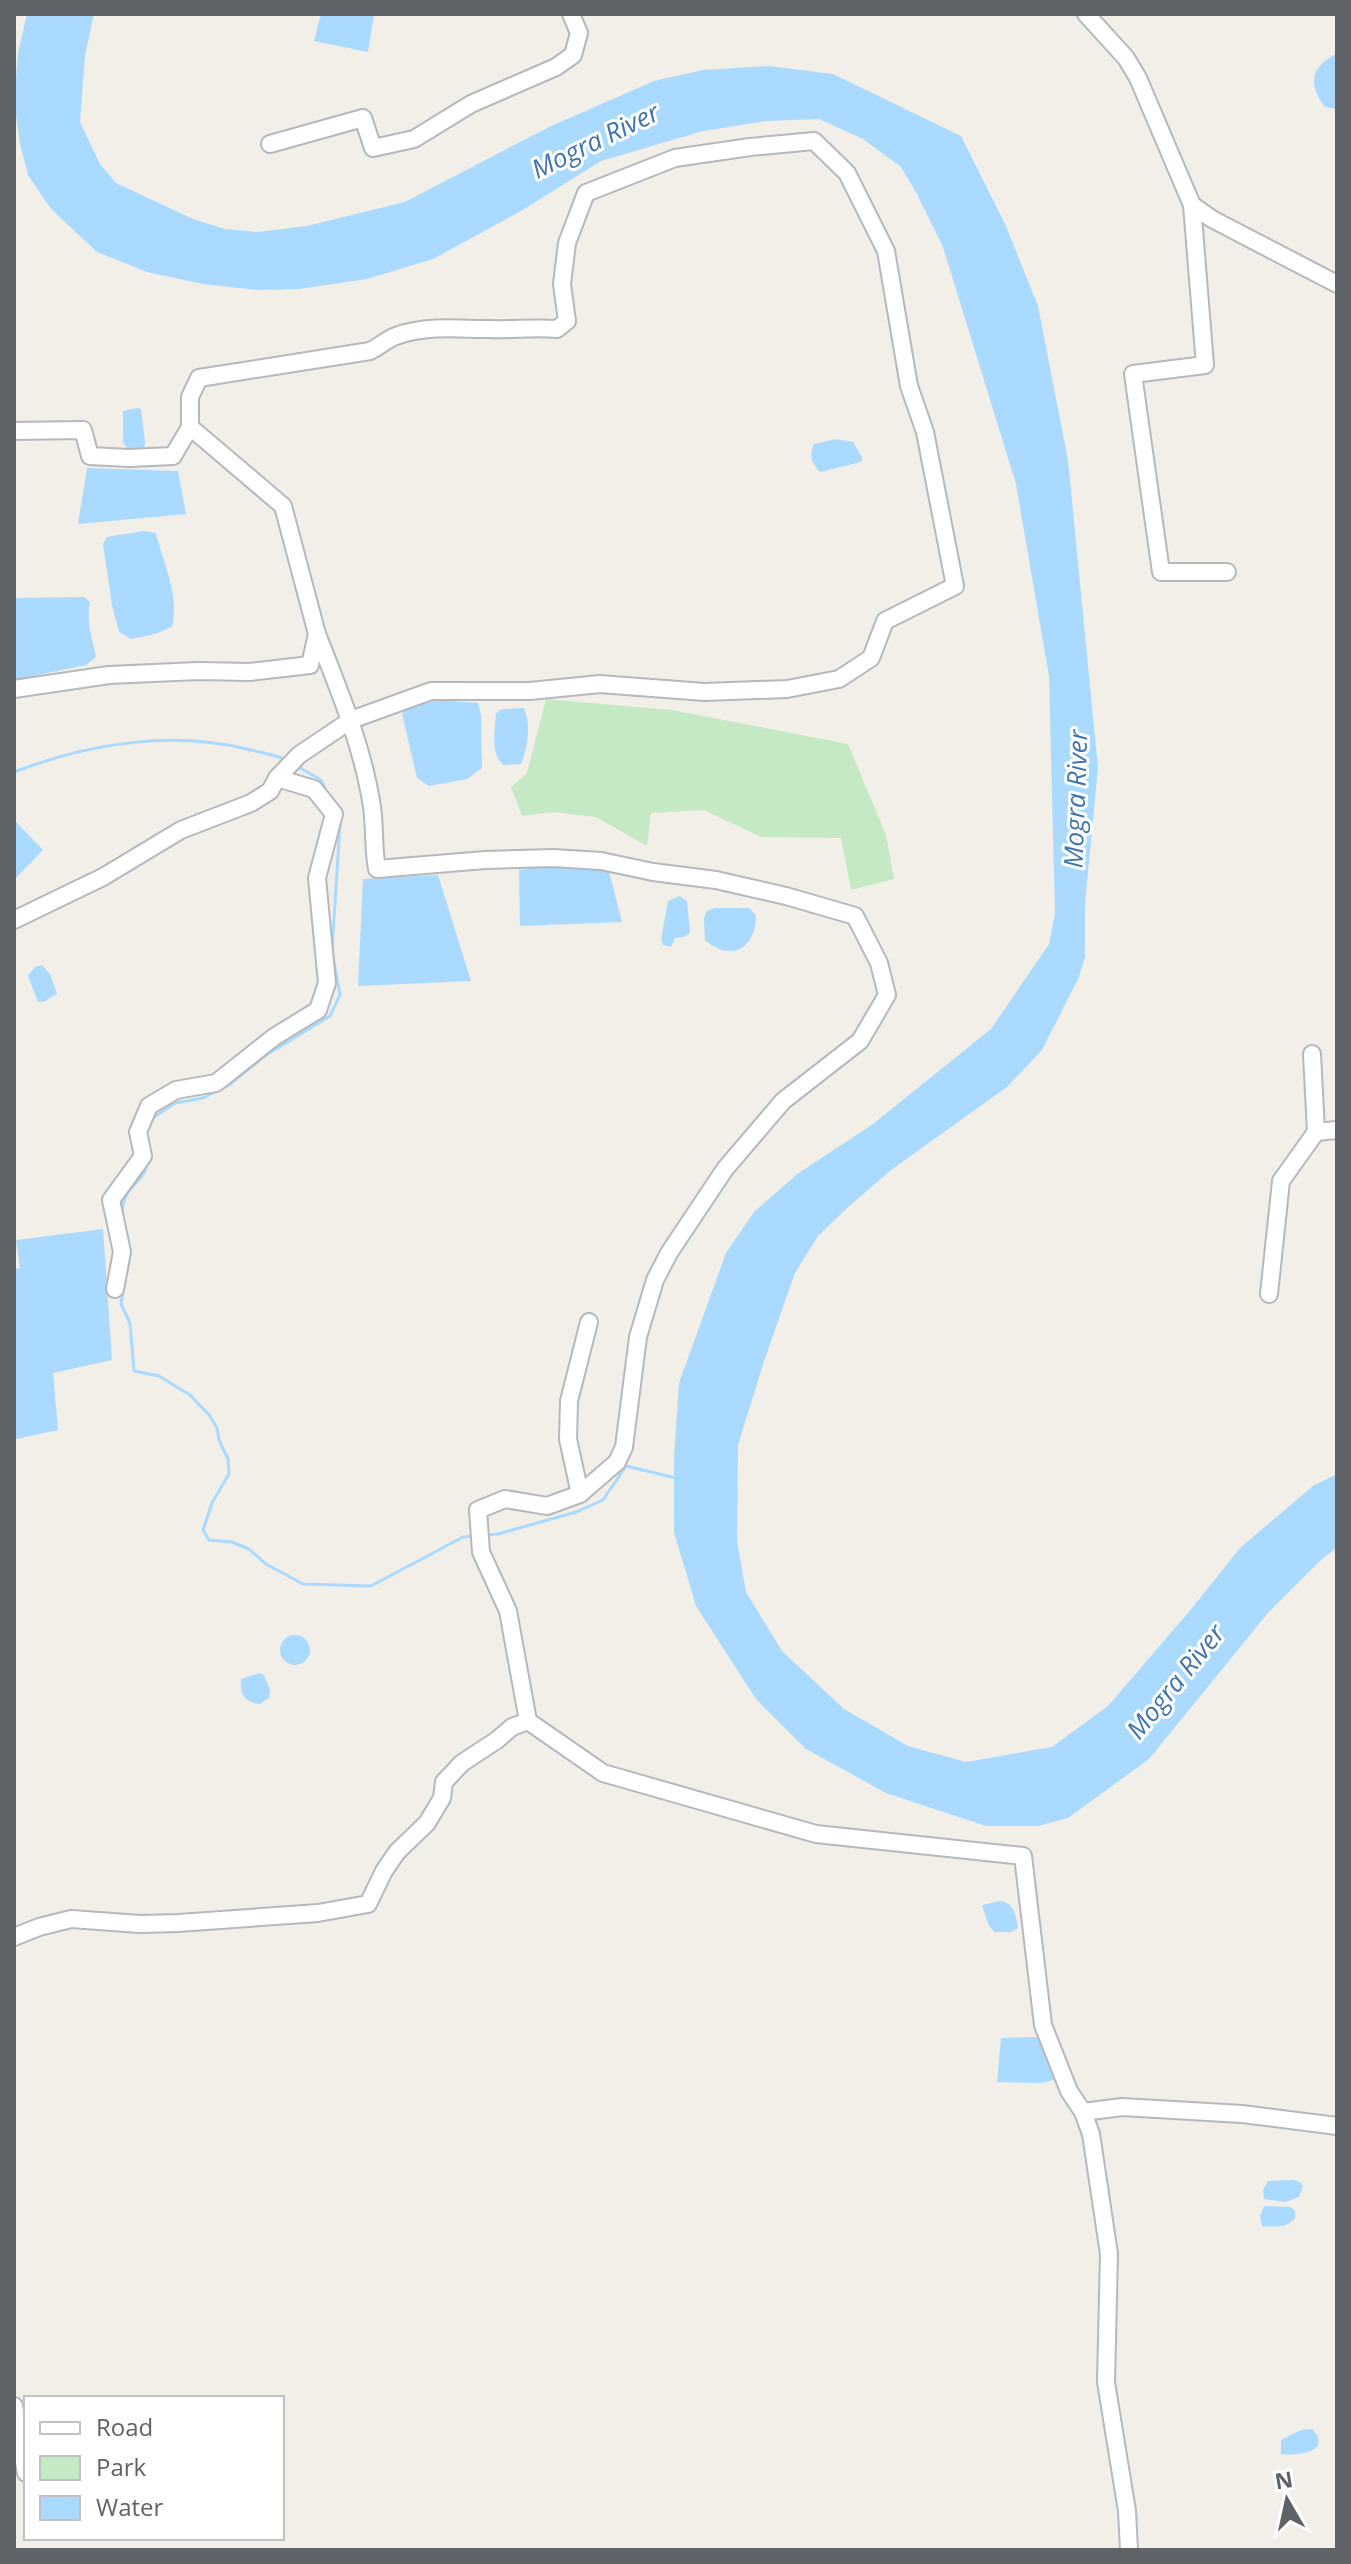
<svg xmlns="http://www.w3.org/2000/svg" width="1351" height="2564" font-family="'Open Sans',sans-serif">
<rect width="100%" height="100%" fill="#f1efe8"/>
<polygon fill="#c5e8c5" points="546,699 671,710 848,744 886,835 894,879 851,890 841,838 761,837 704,810 651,813 647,846 596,817 553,812 522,816 511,787 527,773"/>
<g fill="#aadaff">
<polygon points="27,14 94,14 85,55 80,122 100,164 116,183 193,219 225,229 258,232 307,226 405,202 549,127 654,81 703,70 769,66 833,74 961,136 1005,224 1038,306 1068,460 1098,768 1085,903 1085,957 1079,977 1042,1050 1007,1087 891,1170 847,1208 818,1236 795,1273 764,1361 738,1445 737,1541 746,1592 782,1651 844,1709 908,1746 966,1762 1052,1747 1108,1706 1193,1607 1240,1548 1313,1486 1337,1474 1337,1547 1321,1560 1267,1614 1149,1759 1068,1818 1038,1826 986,1826 886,1793 806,1749 756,1699 696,1606 674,1532 674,1459 679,1383 726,1253 754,1212 796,1175 873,1124 991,1029 1049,944 1055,913 1049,676 1016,484 943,247 917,194 901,167 863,139 819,119 766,121 703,131 601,161 521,211 433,259 367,279 299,289 259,290 203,284 147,272 97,252 51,209 28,175 20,144 14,100 18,53"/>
<polygon points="321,14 374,14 368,52 314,41"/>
<path d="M 1337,54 L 1337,109 L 1325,107 C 1308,85 1310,66 1337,54 Z"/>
<polygon points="137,408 141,409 145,442 144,452 128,450 123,442 123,411"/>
<path d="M 836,439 L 853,442 L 862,457 L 861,462 L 820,472 C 811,463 809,456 814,444 Z"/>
<polygon points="87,468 178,471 186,514 78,524"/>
<path d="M 143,531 L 156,533 C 163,563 180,596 172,627 L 155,634 L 131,639 L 119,632 L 112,605 L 103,544 L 107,537 Z"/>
<path d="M 84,597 L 90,602 C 86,622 92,637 96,657 L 86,665 L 14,680 L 14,598 Z"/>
<polygon points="439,700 478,703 481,715 482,768 467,779 429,786 417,778 402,714 408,707"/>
<path d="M 524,708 C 531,725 528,747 521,764 L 503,765 C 490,753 495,730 496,713 L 502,709 Z"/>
<polygon points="14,820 43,850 14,880"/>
<polygon points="578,860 609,871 622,922 520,926 519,870"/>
<polygon points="438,875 471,981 358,986 363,879"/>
<polygon points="680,896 687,901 690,933 684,937 675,938 671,947 663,945 661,939 668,901"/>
<path d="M 714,908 L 749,908 L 756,915 C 756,948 731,963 705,940 L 704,918 L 707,911 Z"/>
<polygon points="42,965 50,974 57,994 45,1001 38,1002 28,976 35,967"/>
<polygon points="103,1229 112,1360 53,1373 58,1430 16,1439 14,1269 20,1268 16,1240"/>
<circle cx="295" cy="1650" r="15"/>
<path d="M 259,1673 L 264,1675 L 270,1690 L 269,1698 L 260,1704 C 244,1702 240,1695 241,1679 Z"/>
<path d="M 1001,1901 C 1015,1904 1016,1916 1018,1928 L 1011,1932 L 995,1932 L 989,1926 L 982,1905 Z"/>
<polygon points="1039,2037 1054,2080 1041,2083 997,2082 1001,2038"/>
<polygon points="1293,2180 1300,2182 1303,2186 1299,2197 1285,2202 1264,2199 1263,2190 1268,2181"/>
<path d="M 1264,2206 L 1291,2207 L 1295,2211 L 1295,2218 C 1287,2228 1274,2227 1262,2226 L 1260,2216 Z"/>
<path d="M 1312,2429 C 1334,2452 1297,2456 1281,2454 L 1281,2440 L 1301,2430 Z"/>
</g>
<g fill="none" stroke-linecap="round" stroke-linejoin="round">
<g stroke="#aadaff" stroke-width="3">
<polyline points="297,766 321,780 328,795"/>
<path d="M 14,772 C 89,743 173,730 251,750 C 263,753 276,755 287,760"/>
<polyline points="151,1119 175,1103 203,1098 229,1085 266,1055 330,1016 340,995 332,951 340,824"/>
<path d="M 123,1220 C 118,1184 146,1186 147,1161"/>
<polyline points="130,1251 121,1304 130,1323 134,1371 159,1376 190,1395 210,1416 217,1428 219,1440 228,1459 229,1474 212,1503 203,1530 209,1540 232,1542 249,1549 266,1564 303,1584 371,1586 463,1537 474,1536"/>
<polyline points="485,1535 498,1534 576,1512 603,1500 626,1466 676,1478"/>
</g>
<defs>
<g id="minor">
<polyline points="1086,14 1126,58 1138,78 1192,205 1212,219 1337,284"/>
<polyline points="270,144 363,118 373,148 414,139 471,104 556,67 573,55 579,33 571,14"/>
<polyline points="1192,205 1205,365 1133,374 1161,572 1227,572"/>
<polyline points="14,431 83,430 90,456 129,458 173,456 190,427 283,506 317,634"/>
<path d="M 14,689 L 109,675 L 198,671 L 250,672 L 310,665 L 317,634 C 339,690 363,747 372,807 C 375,827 373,848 377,869 L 485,860 L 553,858 L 601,861 L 653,872 L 716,880 L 786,896 L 855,916 L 879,963 L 887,995 L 860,1041 L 783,1101 L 725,1169 L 669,1253 L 655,1280 L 638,1337 L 624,1447 L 617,1462 L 580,1494"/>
<path d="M 14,920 L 103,877 L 181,830 L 251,803 L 270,791 L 277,778 L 299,755 L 351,720 L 431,691 L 530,691 L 600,684 L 704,692 L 787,689 L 839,679 L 871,658 L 885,621 L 955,586 L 925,432 L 909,386 L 886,251 L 847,173 L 814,141 L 750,147 L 675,158 L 586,193 L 567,243 L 562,284 L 567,321 L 557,329 C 534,327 512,330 489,329 C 458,329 426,325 396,336 C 387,339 379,347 370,351 L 199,378 L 190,397 L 190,427"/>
<polyline points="1312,1054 1316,1132 1337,1130"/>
<polyline points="115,1289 122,1252 111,1200 143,1156 138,1132 149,1106 176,1090 216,1083 274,1037 318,1010 327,983 317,878 334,814 314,789 277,778"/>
<polyline points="1269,1294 1281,1181 1316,1132"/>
<polyline points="528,1721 508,1611 481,1552 478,1510 505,1499 547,1506 580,1494 568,1439 569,1401 589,1322"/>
<polyline points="14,1937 39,1927 71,1919 140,1924 178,1923 318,1913 368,1904 384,1871 397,1852 427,1823 442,1798 444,1782 462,1763 497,1740 512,1727 528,1721 603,1773 816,1834 1023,1856 1043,2025 1069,2091 1083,2112"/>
<polyline points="14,2406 26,2473"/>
<polyline points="1129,2550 1127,2511 1106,2382 1109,2254 1091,2134 1083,2112 1122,2107 1242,2114 1337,2126"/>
</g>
</defs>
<use href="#minor" stroke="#b5b8bc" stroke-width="20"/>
<use href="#minor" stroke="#fff" stroke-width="16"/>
</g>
<g text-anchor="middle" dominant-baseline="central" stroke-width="6" stroke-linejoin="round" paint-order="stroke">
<g font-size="26" font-style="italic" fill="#4174aa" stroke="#fff">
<text transform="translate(595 140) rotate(-26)">Mogra River</text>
<text transform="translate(1075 799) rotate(-88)">Mogra River</text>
<text transform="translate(1175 1681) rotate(-51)">Mogra River</text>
</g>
</g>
<rect width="1351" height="2564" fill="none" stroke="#5f6368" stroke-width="32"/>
<rect x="24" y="2396" width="260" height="144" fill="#ffffff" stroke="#bfc1c3" stroke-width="2"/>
<rect x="40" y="2422" width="40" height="12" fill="#ffffff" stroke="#bfc1c3" stroke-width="2"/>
<text x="96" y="2436" font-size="24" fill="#5f6368">Road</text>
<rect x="40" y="2456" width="40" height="24" fill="#c5e8c5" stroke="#bfc1c3" stroke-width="2"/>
<text x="96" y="2476" font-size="24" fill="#5f6368">Park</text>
<rect x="40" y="2496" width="40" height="24" fill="#aadaff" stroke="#bfc1c3" stroke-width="2"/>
<text x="96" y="2516" font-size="24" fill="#5f6368">Water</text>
<g transform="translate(1287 2500) rotate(351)" stroke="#ffffff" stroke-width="6" paint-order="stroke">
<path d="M0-6L14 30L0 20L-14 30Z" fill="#5f6368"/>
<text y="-12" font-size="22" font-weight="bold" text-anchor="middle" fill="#5f6368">N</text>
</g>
</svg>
